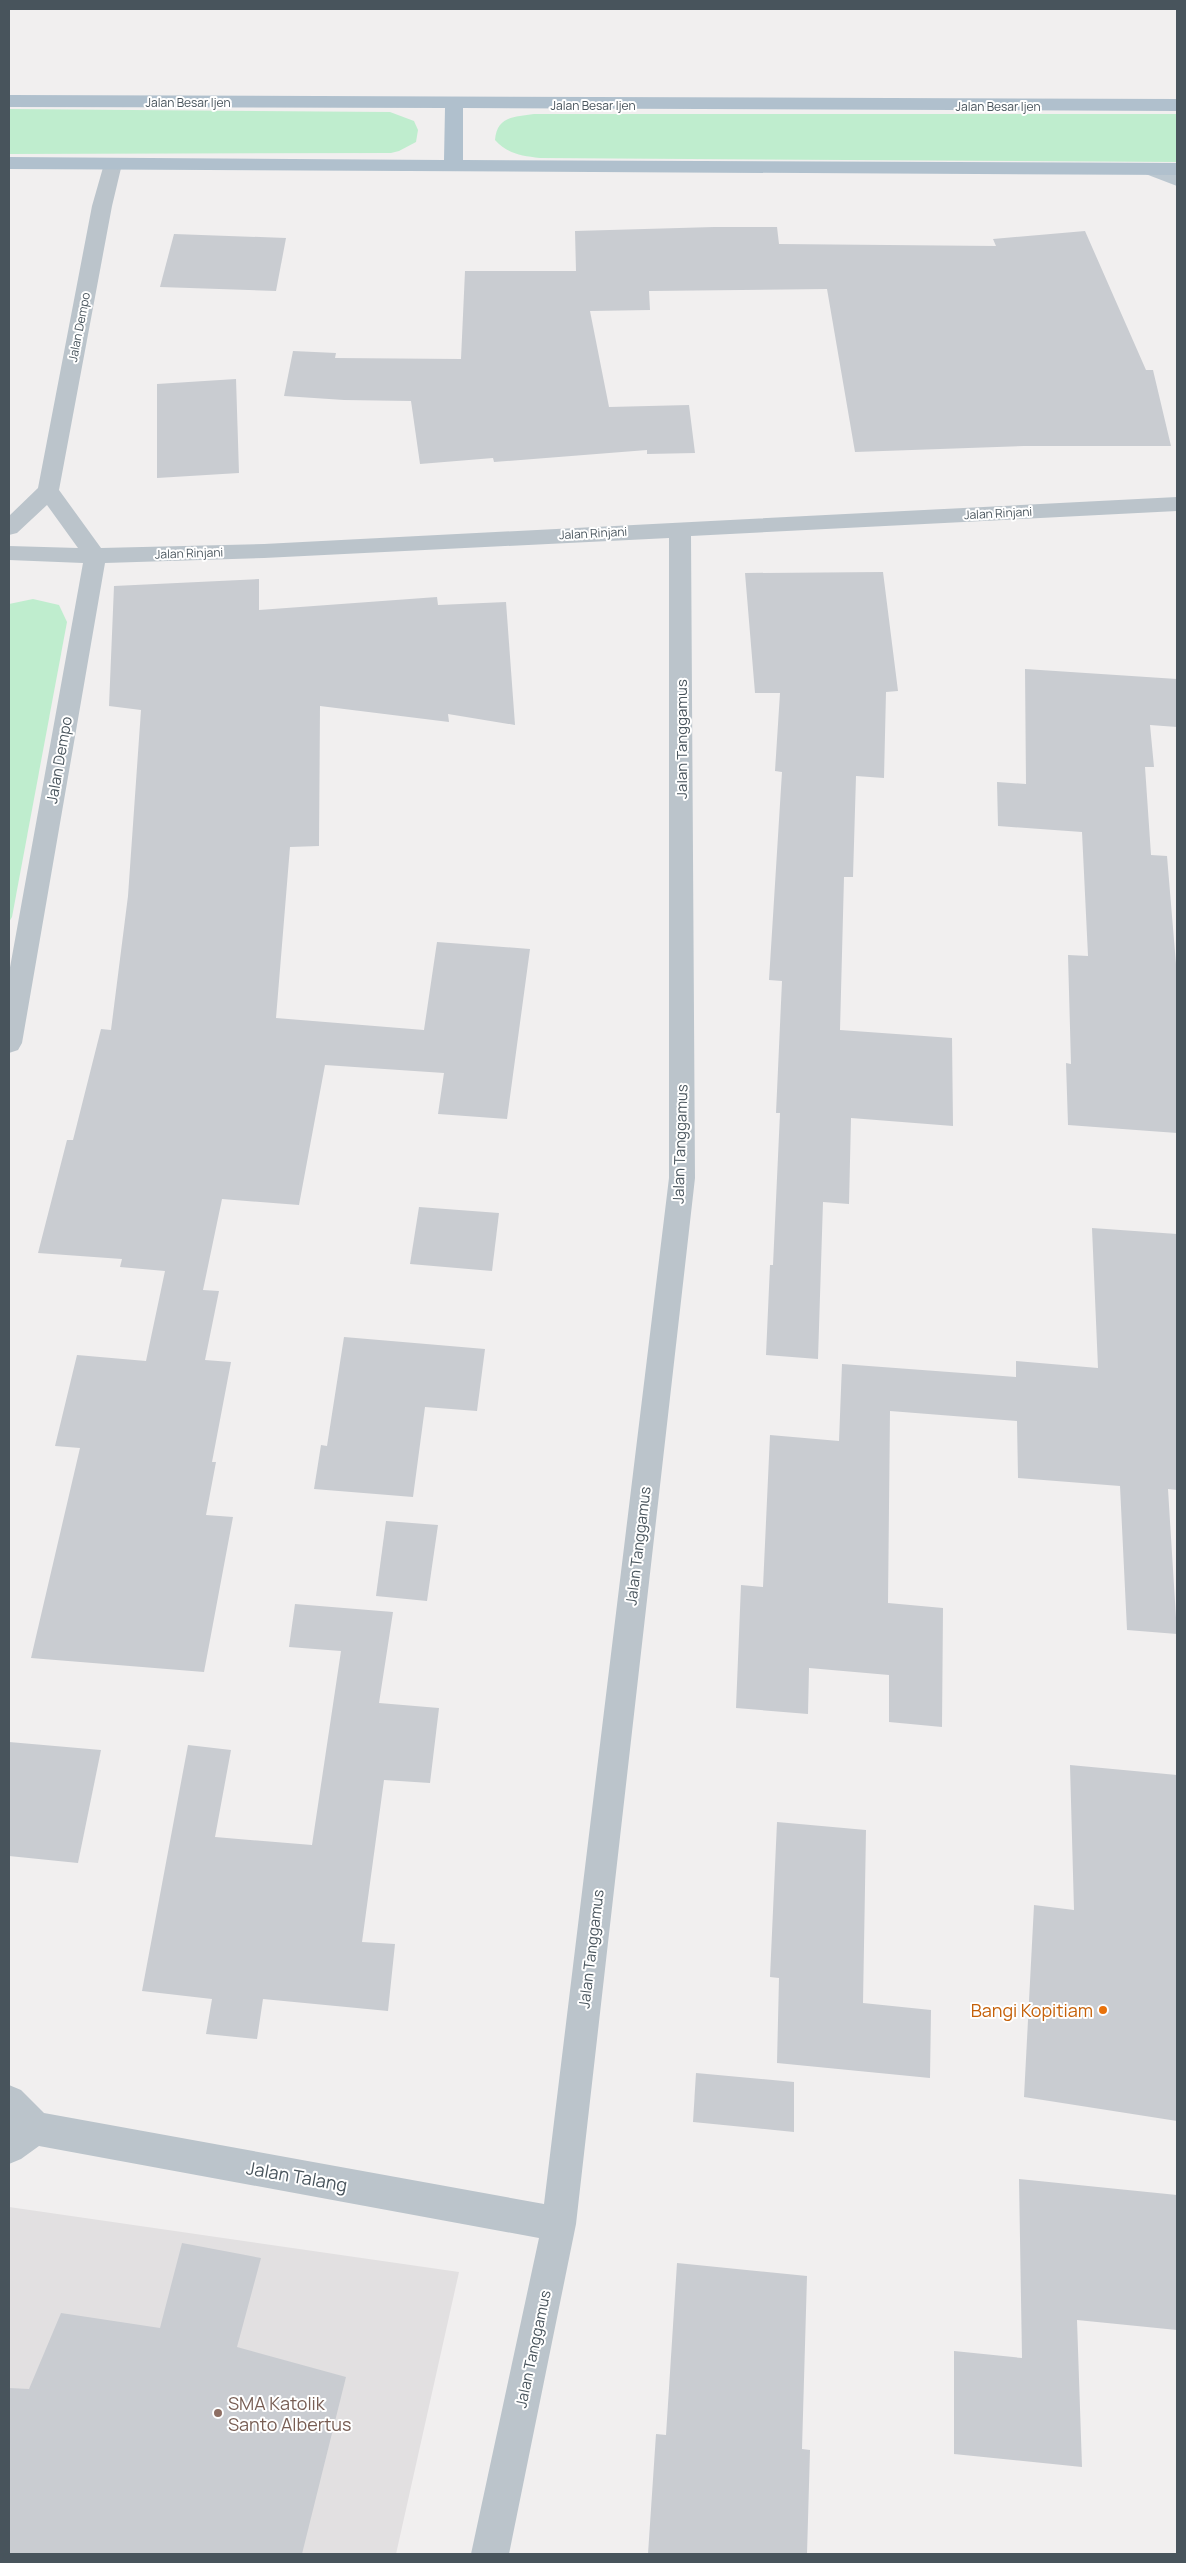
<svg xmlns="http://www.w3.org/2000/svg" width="1186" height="2563" font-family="Manrope,sans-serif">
<rect width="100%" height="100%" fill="#f1efef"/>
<polygon fill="#e2e0e1" points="9,2207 459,2272 396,2554 9,2554"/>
<g fill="#bfedce">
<polygon points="9,109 390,112 414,121 418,130 416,142 399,151 391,153 9,154"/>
<path d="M 534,114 L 1177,114 L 1177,162 L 540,158 C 521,156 508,154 495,140 C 497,116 514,117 534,114 Z"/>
<polygon points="33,599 59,605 67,622 12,917 9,922 9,604"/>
</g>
<g fill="#c9ccd1">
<polygon points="714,227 777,227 779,244 996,246 993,239 1085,231 1146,370 1153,370 1171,446 1024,446 855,452 827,289 649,291 650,310 590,311 609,407 689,405 695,453 647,454 647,450 494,462 493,458 420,464 411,401 344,400 284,396 293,351 336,353 335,358 461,359 465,271 576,271 575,231"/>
<polygon points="174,234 286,238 276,291 160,287"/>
<polygon points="236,379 239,473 157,478 157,384"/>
<polygon points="883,572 898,691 886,692 884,778 856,776 853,877 844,877 840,1030 952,1038 953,1126 851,1118 849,1204 823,1202 818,1359 766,1355 770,1265 773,1265 780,1113 776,1113 782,981 769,980 782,772 775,771 780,693 755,693 745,573"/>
<polygon points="259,579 259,610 437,597 438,605 506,602 515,725 448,714 449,722 320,706 319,846 290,847 276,1018 424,1030 437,942 530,949 507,1119 438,1114 444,1073 325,1065 299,1205 222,1199 203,1290 219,1291 205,1360 231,1362 212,1462 216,1462 206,1515 233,1517 204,1672 31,1658 80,1448 55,1446 77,1355 146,1361 165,1271 120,1267 122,1259 38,1253 67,1140 73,1140 101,1029 111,1030 128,896 141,710 109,706 114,586"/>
<polygon points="1025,669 1177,679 1177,727 1150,725 1154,767 1145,767 1151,855 1167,856 1177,976 1177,1133 1068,1125 1066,1063 1071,1064 1068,955 1088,956 1082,832 998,826 997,782 1026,784"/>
<polygon points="419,1207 499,1213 492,1271 410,1264"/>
<polygon points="1092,1228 1177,1234 1177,1490 1168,1489 1177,1634 1127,1630 1120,1486 1018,1478 1017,1421 890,1411 888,1603 943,1608 942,1727 889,1722 889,1675 809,1668 808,1714 736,1708 741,1585 763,1587 770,1435 839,1441 842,1364 1016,1377 1016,1361 1098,1368"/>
<polygon points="344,1337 485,1349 477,1411 425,1407 413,1497 314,1489 321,1445 327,1446"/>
<polygon points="386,1521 438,1525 427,1601 376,1596"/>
<polygon points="295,1604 393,1612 379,1703 439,1708 430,1783 384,1780 362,1942 395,1944 388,2011 263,1999 257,2039 206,2034 212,1999 142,1991 188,1745 231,1750 215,1837 312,1845 341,1651 289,1647"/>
<polygon points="9,1742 101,1750 78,1863 9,1856"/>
<polygon points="1070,1765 1177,1775 1177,2121 1024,2097 1034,1905 1074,1910"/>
<polygon points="777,1822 866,1830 863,2003 931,2010 930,2078 777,2063 779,1978 770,1977"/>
<polygon points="696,2073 794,2082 794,2132 693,2122"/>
<polygon points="1019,2179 1177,2195 1177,2330 1077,2320 1082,2467 954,2454 954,2351 1022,2358"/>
<polygon points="182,2243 261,2258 237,2347 346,2377 302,2554 9,2554 9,2388 29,2389 61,2313 160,2328"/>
<polygon points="677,2263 807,2276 802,2449 810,2450 807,2554 648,2554 656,2434 666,2435"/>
</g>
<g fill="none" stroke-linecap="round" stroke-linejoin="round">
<polygon fill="#bbc4cb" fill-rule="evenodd" points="113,158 120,160 122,164 112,206 59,490 101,548 264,544 1177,497 1177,511 691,536 695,1178 576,2224 509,2554 471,2554 539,2238 39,2146 21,2159 9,2164 9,2085 21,2090 44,2113 544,2204 669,1178 669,538 264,558 105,563 22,1043 18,1050 9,1053 9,973 83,563 9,560 9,546 78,548 47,505 17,533 9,535 9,516 38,488 92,206 104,164 106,160"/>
<polygon fill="#bbc7d0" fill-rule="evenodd" points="1150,163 1177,173 1177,186 1143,173 1141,169 1143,165"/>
<polygon fill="#b0c0cd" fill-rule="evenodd" points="9,95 1177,99 1177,111 463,108 463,160 1177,163 1177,175 9,169 9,157 444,160 445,108 9,107"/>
</g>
<circle fill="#e8710a" stroke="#fff" stroke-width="2" cx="1103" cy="2010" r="5"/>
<circle fill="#8d6e63" stroke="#fff" stroke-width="2" cx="218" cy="2413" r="5"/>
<g text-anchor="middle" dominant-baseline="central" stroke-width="4" stroke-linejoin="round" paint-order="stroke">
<g font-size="12" fill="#48545c" stroke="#fff">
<text x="188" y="102">Jalan Besar Ijen</text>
<text x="593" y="105">Jalan Besar Ijen</text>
<text x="998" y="106">Jalan Besar Ijen</text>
<text transform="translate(79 327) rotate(-79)">Jalan Dempo</text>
<text transform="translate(998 513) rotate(-3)">Jalan Rinjani</text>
<text transform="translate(593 533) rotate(-3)">Jalan Rinjani</text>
<text transform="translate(189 553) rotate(-2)">Jalan Rinjani</text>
</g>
<g font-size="15" fill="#48545c" stroke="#fff">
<text transform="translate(681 739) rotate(-90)">Jalan Tanggamus</text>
<text transform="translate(59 760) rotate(-80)">Jalan Dempo</text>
<text transform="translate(680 1144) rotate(-88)">Jalan Tanggamus</text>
<text transform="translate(638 1546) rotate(-83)">Jalan Tanggamus</text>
<text transform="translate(591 1949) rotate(-83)">Jalan Tanggamus</text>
<text transform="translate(533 2349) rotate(-78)">Jalan Tanggamus</text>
</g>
<g font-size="18" fill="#c56008" stroke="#fff" text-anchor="end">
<text x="1093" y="2010">Bangi Kopitiam</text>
</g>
<g font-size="18" fill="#48545c" stroke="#fff">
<text transform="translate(297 2176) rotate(10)">Jalan Talang</text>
</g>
<g font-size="18" fill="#785e54" stroke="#fff" text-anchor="start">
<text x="228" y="2403">SMA Katolik<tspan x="228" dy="21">Santo Albertus</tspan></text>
</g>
</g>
<rect width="1186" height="2563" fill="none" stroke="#48545c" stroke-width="20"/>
</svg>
